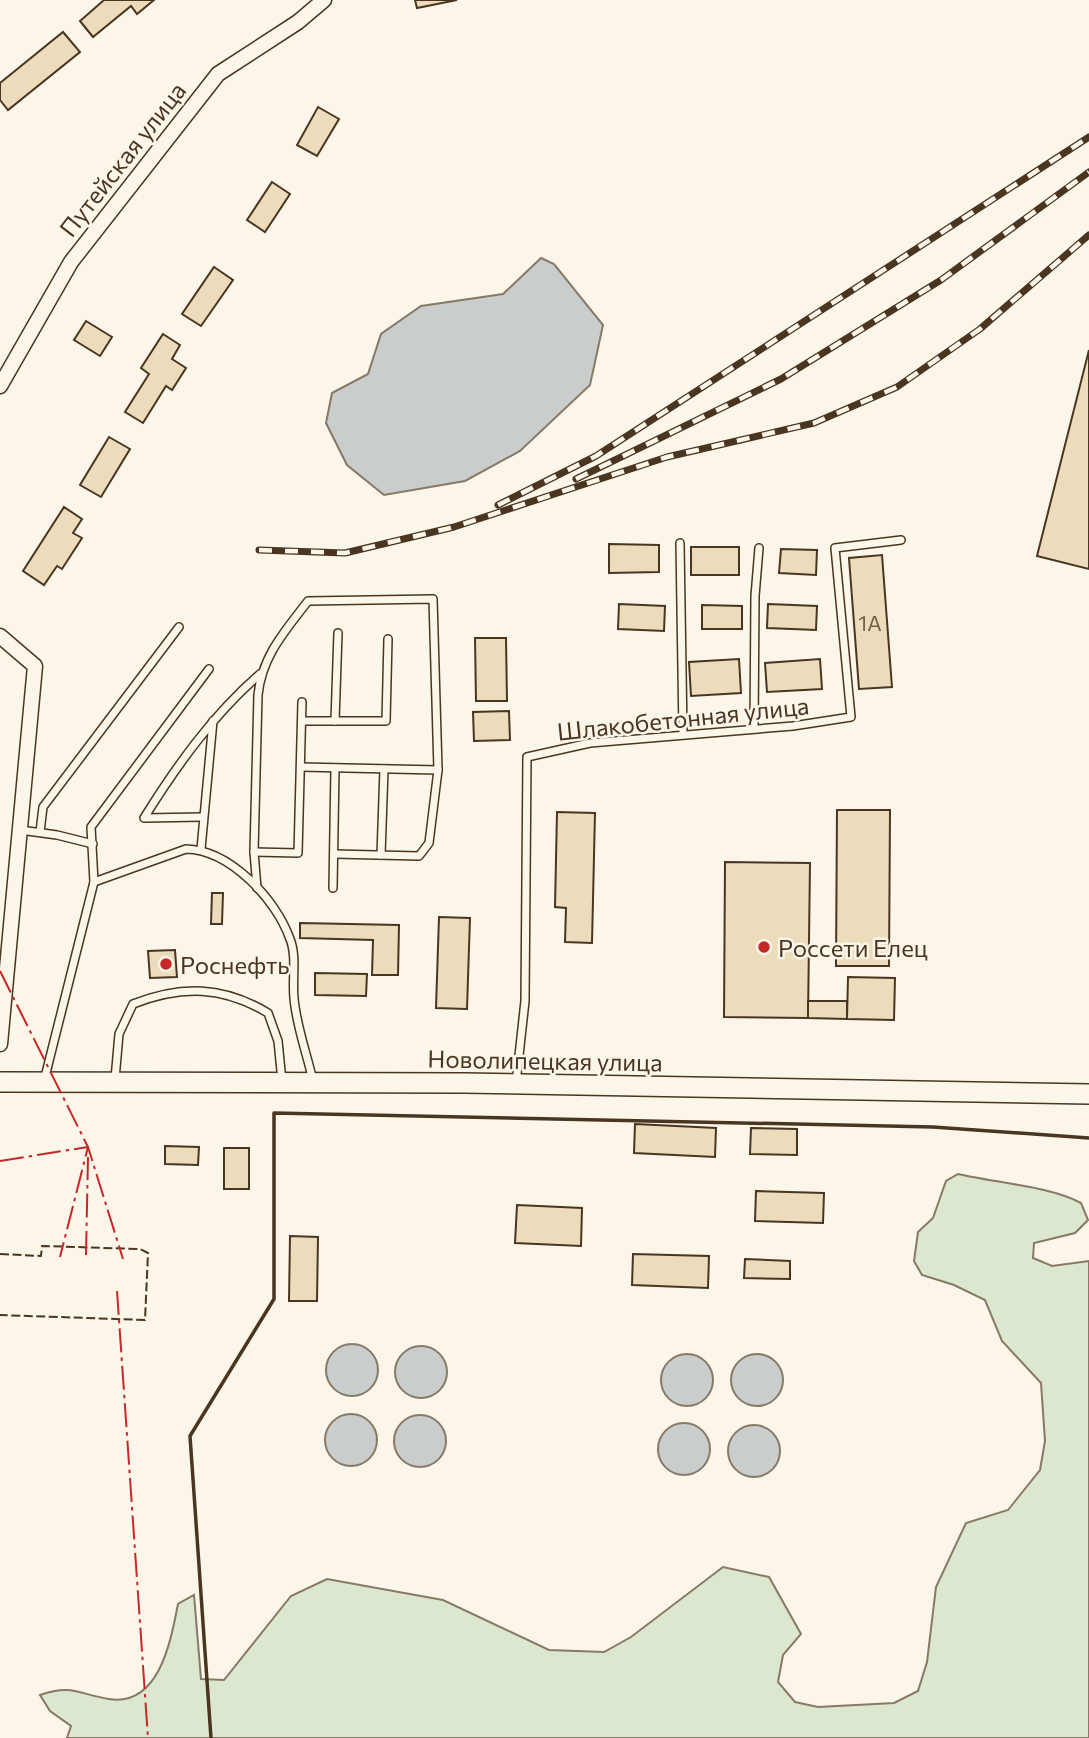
<svg xmlns="http://www.w3.org/2000/svg" width="1089" height="1738" font-family="Commissioner,sans-serif">
<rect width="100%" height="100%" fill="#fbf6e9"/>
<path fill="#dce7d0" stroke="#887966" stroke-width="2" d="M 958,1174 C 996,1183 1049,1186 1081,1203 L 1088,1220 L 1075,1233 L 1034,1243 L 1033,1258 L 1052,1266 L 1089,1261 L 1089,1738 L 67,1738 L 71,1726 L 50,1711 L 40,1695 C 72,1684 78,1694 109,1699 C 160,1707 171,1639 178,1604 L 194,1595 L 201,1679 L 224,1680 L 291,1596 L 327,1579 L 443,1600 L 549,1650 L 604,1652 L 631,1637 L 723,1567 L 769,1577 L 801,1634 L 783,1655 L 778,1682 L 795,1702 L 818,1707 L 894,1703 L 918,1691 L 927,1662 L 936,1587 L 966,1523 L 1008,1510 L 1040,1470 L 1045,1441 L 1041,1383 L 1002,1341 L 985,1300 L 954,1285 L 922,1275 L 914,1261 L 918,1232 L 933,1218 L 946,1181 Z"/>
<g fill="#c9cecd" stroke="#887966" stroke-width="2">
<polygon points="541,258 554,264 603,325 590,385 520,451 465,481 384,495 347,465 326,423 332,393 368,374 381,334 421,306 503,294"/>
<circle cx="352" cy="1370" r="26"/>
<circle cx="421" cy="1372" r="26"/>
<circle cx="687" cy="1380" r="26"/>
<circle cx="757" cy="1380" r="26"/>
<circle cx="351" cy="1440" r="26"/>
<circle cx="420" cy="1441" r="26"/>
<circle cx="684" cy="1449" r="26"/>
<circle cx="754" cy="1451" r="26"/>
</g>
<g fill="#ecdcbc" stroke="#4a3520" stroke-width="2">
<polygon points="104,0 154,0 137,14 131,6 93,37 80,21"/>
<polygon points="415,0 457,0 417,8"/>
<polygon points="63,32 80,52 8,110 0,100 0,83"/>
<polygon points="318,107 339,119 317,156 297,145"/>
<polygon points="272,182 290,194 265,232 247,220"/>
<polygon points="214,267 233,280 201,326 182,314"/>
<polygon points="86,321 112,337 100,356 74,340"/>
<polygon points="163,334 180,345 172,359 186,368 172,390 166,386 143,423 125,412 149,374 141,368"/>
<polygon points="1089,350 1089,569 1037,556"/>
<polygon points="109,437 130,449 101,497 80,485"/>
<polygon points="64,507 82,519 73,533 82,538 62,569 57,566 44,585 23,571"/>
<polygon points="609,544 659,545 659,572 609,573"/>
<rect x="691" y="547" width="48" height="28"/>
<polygon points="781,549 817,550 816,575 779,573"/>
<polygon points="882,555 892,687 859,689 849,558"/>
<polygon points="619,604 665,606 664,631 618,629"/>
<polygon points="768,604 817,606 816,630 767,628"/>
<polygon points="702,605 742,606 742,629 702,629"/>
<polygon points="475,638 506,638 507,701 476,701"/>
<polygon points="739,659 741,693 691,696 689,662"/>
<polygon points="820,659 822,689 767,692 765,663"/>
<polygon points="509,711 510,740 474,741 473,712"/>
<polygon points="837,810 890,810 889,966 836,966"/>
<polygon points="557,812 595,813 592,943 565,942 566,908 555,907"/>
<polygon points="725,862 810,863 808,1018 724,1017"/>
<polygon points="212,893 223,893 222,924 211,924"/>
<polygon points="439,917 470,918 467,1009 436,1008"/>
<polygon points="300,923 399,925 398,975 372,975 373,940 300,938"/>
<polygon points="175,950 177,977 150,978 148,951"/>
<polygon points="315,973 367,974 366,996 315,995"/>
<polygon points="848,977 895,978 894,1020 847,1019"/>
<polygon points="808,1001 847,1001 847,1019 808,1018"/>
<polygon points="635,1124 716,1128 715,1157 634,1153"/>
<polygon points="751,1128 797,1129 797,1155 750,1154"/>
<polygon points="165,1146 199,1147 198,1165 165,1164"/>
<rect x="224" y="1148" width="25" height="41"/>
<polygon points="756,1191 824,1193 823,1223 755,1221"/>
<polygon points="517,1205 582,1208 581,1246 515,1243"/>
<polygon points="290,1236 318,1237 317,1301 289,1301"/>
<polygon points="633,1254 709,1256 708,1288 632,1285"/>
<polygon points="745,1259 790,1261 790,1279 744,1278"/>
</g>
<g fill="none" stroke-linecap="round" stroke-linejoin="round">
<defs>
<g id="lane">
<polyline points="680,543 683,734"/>
<polyline points="302,721 386,721 388,639"/>
<polyline points="335,721 338,633"/>
<polyline points="754,729 755,596 759,548"/>
<polyline points="301,767 438,770"/>
<path d="M 203,817 L 144,818 C 177,765 213,715 260,674"/>
<polyline points="20,830 57,835 93,844"/>
<polyline points="40,832 43,807 179,627"/>
<polyline points="201,849 213,721"/>
<polyline points="254,852 298,853 302,702"/>
<polyline points="381,855 384,769"/>
<path d="M 94,882 L 186,849 C 230,850 276,899 290,939 C 297,956 292,979 294,998 C 296,1025 307,1054 313,1081"/>
<path d="M 257,888 L 254,852 L 258,695 C 262,656 285,631 308,601 L 433,599 L 438,770 L 429,843 L 419,856 L 334,854"/>
<polyline points="333,888 335,768"/>
<path d="M 115,1079 L 119,1034 L 133,1004 C 182,985 223,986 268,1013 L 278,1041 L 282,1081"/>
<polyline points="44,1081 94,882 91,827 209,669"/>
<polyline points="516,1083 525,1001 527,757 590,743 793,726 851,717 835,548 901,540"/>
</g>
<g id="street">
<polyline points="0,386 71,262 218,74 298,22 324,0"/>
<polyline points="0,636 35,666 0,1044"/>
</g>
<polyline id="secondary" points="0,1082 464,1083 1089,1094"/>
</defs>
<use href="#lane" stroke="#4a3520" stroke-width="10"/>
<use href="#street" stroke="#4a3520" stroke-width="17"/>
<use href="#secondary" stroke="#4a3520" stroke-width="22"/>
<use href="#lane" stroke="#fbf6e9" stroke-width="7"/>
<use href="#street" stroke="#fbf6e9" stroke-width="14"/>
<use href="#secondary" stroke="#fbf6e9" stroke-width="19"/>
<defs>
<g id="rail">
<polyline points="576,479 781,379 941,280 1089,172"/>
<polyline points="498,505 596,456 1089,137"/>
<polyline points="259,550 345,553 454,527 667,457 814,423 897,387 980,329 1089,235"/>
</g>
</defs>
<use href="#rail" stroke="#4a3520" stroke-width="7"/>
<use href="#rail" stroke="#fbf6e9" stroke-width="4.5" stroke-dasharray="13" stroke-linecap="butt"/>
<polyline stroke="#4a3520" stroke-width="2" stroke-dasharray="9 3.5" stroke-linecap="butt" points="0,1254 41,1256 42,1246 140,1249 148,1253 145,1320 0,1315"/>
<polyline stroke="#4a3520" stroke-width="3.5" points="211,1738 190,1436 274,1299 274,1113 933,1127 1089,1138"/>
<g stroke="#c62828" stroke-width="2" stroke-dasharray="24 5 3.5 5" stroke-linecap="butt">
<polyline points="0,971 88,1147 123,1259"/>
<polyline points="0,1161 88,1147 60,1257"/>
<polyline points="86,1255 88,1157"/>
<polyline points="117,1291 148,1738"/>
</g>
</g>
<g fill="#c62828" stroke="#fbf6e9" stroke-width="2.5">
<circle cx="764" cy="947" r="7"/>
<circle cx="166" cy="964" r="7"/>
</g>
<g text-anchor="middle" dominant-baseline="central" stroke-width="5" stroke-linejoin="round" paint-order="stroke">
<g font-size="21" fill="#725f47">
<text x="870" y="622">1А</text>
</g>
<g font-size="24" fill="#4a3520" stroke="#fbf6e9">
<text transform="translate(122 159) rotate(-52)">Путейская улица</text>
<text transform="translate(683 718) rotate(-6)">Шлакобетонная улица</text>
<text transform="translate(545 1060) rotate(1)">Новолипецкая улица</text>
</g>
<g font-size="24" fill="#4a3520" stroke="#fbf6e9" text-anchor="start">
<text x="778" y="947">Россети Елец</text>
<text x="180" y="964">Роснефть</text>
</g>
</g>
</svg>
